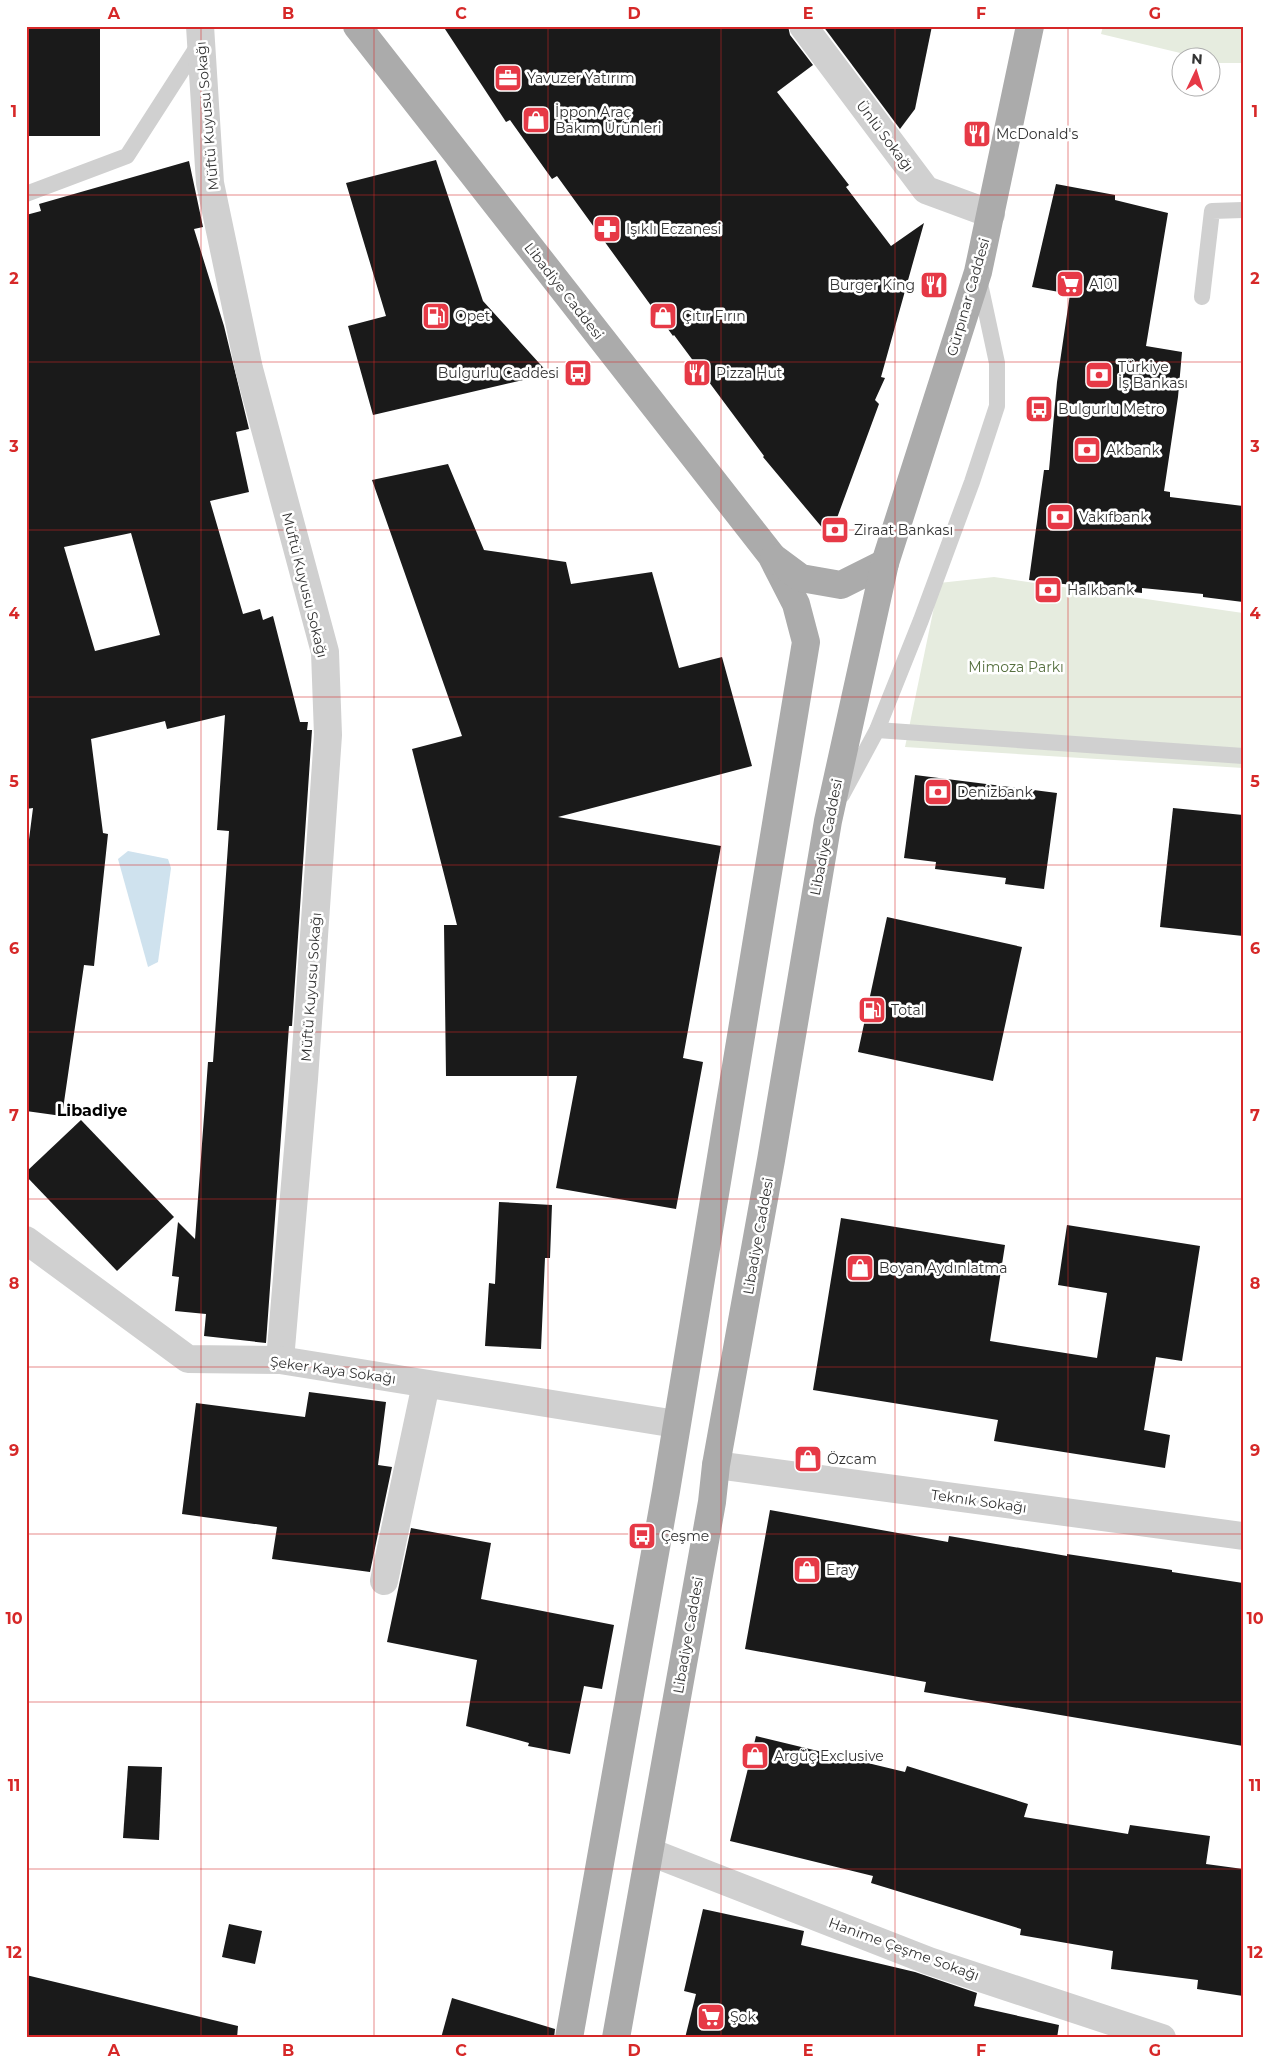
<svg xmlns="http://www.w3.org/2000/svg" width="1269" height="2064" font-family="Montserrat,sans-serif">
<rect width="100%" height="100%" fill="#fff"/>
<g fill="#e6ecdf">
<polygon points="1103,26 1243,26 1243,63 1220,63 1212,61 1212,58 1197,57 1101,34"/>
<polygon points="994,577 1243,613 1243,768 905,747 939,583"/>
</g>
<polygon fill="#cfe2ee" points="128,851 168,859 171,868 158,962 148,967 118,859"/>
<g fill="#1a1a1a" fill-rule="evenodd">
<rect x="26" y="26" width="74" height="110"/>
<polygon points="443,26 788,26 790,35 813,65 777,92 849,185 846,187 891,246 924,223 881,377 885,378 875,400 879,404 830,537 763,457 764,456 674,335 673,336 557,176 552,179 510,120 506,122"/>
<polygon points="823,26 932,26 915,109 900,129"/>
<polygon points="436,160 483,301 549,374 373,415 348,326 386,316 346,183"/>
<path d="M 189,161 L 203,227 L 194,229 L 224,326 L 249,429 L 236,432 L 249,492 L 210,501 L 243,614 L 260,609 L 263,620 L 273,616 L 300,722 L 308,722 L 307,730 L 312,730 L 292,1026 L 289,1026 L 266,1343 L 204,1336 L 206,1314 L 175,1311 L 179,1277 L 172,1276 L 178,1222 L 195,1239 L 208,1062 L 213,1062 L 229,831 L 217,830 L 225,715 L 167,729 L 165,721 L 91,739 L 103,833 L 108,834 L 94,966 L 84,965 L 62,1116 L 26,1111 L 26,863 L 33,808 L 26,809 L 26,215 L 41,211 L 39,204 ZM 131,533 L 160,635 L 95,651 L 64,547 Z"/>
<polygon points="1056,184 1115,195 1115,200 1168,213 1146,346 1182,352 1178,397 1164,491 1170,492 1170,497 1243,506 1243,602 1203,597 1203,594 1142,588 1142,593 1029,580 1044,470 1049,470 1057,382 1070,294 1032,287"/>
<polygon points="448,464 484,550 566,562 571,584 652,572 679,668 722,657 752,766 558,817 721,846 683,1058 703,1062 676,1209 556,1188 577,1076 446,1076 444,925 457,925 412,749 462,736 372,480"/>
<polygon points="915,775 1057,793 1044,889 1005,884 1006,878 935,869 936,862 904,858"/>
<polygon points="1173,808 1243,815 1243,936 1160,927"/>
<polygon points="887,917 1022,947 993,1081 858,1052"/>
<polygon points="81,1120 174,1217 117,1271 26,1176 26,1172"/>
<polygon points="499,1202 552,1205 550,1258 545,1258 541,1349 485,1346 489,1283 495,1284"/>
<polygon points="841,1218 1005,1245 990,1341 1097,1358 1107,1293 1058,1285 1067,1225 1200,1246 1182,1361 1156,1357 1144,1430 1170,1435 1165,1468 994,1441 998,1420 813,1390"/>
<polygon points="309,1392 386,1402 378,1465 392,1467 370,1572 272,1559 277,1527 182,1514 196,1403 305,1417"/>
<polygon points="770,1510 948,1542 949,1536 1067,1556 1067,1554 1172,1570 1172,1572 1243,1583 1243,1746 924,1692 926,1682 745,1649"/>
<polygon points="411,1528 491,1543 481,1599 614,1625 602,1689 584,1686 570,1754 528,1746 529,1743 466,1726 477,1660 387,1642"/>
<polygon points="756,1736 905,1772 907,1766 1028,1804 1024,1817 1128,1834 1130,1825 1210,1836 1206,1864 1243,1869 1243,1996 1197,1989 1198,1980 1111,1969 1113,1951 1020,1935 1021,1929 871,1883 873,1876 730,1841"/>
<polygon points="128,1766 162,1767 159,1840 123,1838"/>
<polygon points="703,1909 804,1931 801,1945 915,1972 977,1993 974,2006 1059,2025 1057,2038 685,2038 696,1994 684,1991"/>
<polygon points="229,1924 262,1931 255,1964 222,1957"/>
<polygon points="26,1975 238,2026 237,2038 26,2038"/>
<polygon points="452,1998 555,2029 554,2038 441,2038"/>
</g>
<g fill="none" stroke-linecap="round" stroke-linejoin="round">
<g stroke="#d0d0d0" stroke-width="16">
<polyline points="26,194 127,156 199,44"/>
<polyline points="1202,297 1212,211 1243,210"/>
<polyline points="877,730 1243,756"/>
<polyline points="842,795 877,730 921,620 972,482 997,406 997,363 979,279"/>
</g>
<g stroke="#d0d0d0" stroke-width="28">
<polyline points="200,26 210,183 249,369 325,652 328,735 304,1079 280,1360"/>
<polyline points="803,26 926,190 991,214"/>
<polyline points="26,1240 188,1359 280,1360 676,1424"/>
<polyline points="716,1465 1243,1536"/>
<polyline points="384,1581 426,1384"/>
<polyline points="650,1852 929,1961 1162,2038"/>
</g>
<g stroke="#ababab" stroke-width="28">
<polyline points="357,26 771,555 796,604 806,642 666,1491 569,2038"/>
<polyline points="774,558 801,578 841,585 885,563"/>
<polyline points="616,2038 712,1502 716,1465 771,1160 828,821 885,563 978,272 1030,26"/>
</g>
</g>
<path fill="none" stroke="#d62828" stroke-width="1" stroke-opacity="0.55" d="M 201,26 L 201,2038M 374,26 L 374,2038M 548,26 L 548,2038M 721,26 L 721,2038M 895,26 L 895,2038M 1068,26 L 1068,2038M 26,195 L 1243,195M 26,362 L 1243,362M 26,530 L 1243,530M 26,697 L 1243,697M 26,865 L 1243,865M 26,1032 L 1243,1032M 26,1199 L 1243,1199M 26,1367 L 1243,1367M 26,1534 L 1243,1534M 26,1702 L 1243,1702M 26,1869 L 1243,1869"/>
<defs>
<symbol id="office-square" viewBox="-11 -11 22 22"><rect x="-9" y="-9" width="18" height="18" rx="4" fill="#e63946" stroke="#fff"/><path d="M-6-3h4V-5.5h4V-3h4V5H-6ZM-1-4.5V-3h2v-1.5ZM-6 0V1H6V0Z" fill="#fff"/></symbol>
<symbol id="shop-square" viewBox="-11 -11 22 22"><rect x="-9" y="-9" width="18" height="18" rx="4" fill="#e63946" stroke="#fff"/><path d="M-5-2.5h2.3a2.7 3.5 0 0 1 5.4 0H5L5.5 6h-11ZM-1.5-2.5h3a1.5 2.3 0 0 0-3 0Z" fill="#fff"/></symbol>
<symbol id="restaurant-square" viewBox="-11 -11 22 22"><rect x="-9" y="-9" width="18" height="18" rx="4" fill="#e63946" stroke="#fff"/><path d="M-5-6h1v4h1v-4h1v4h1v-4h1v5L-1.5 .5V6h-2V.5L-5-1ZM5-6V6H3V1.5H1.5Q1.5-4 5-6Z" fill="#fff"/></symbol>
<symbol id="pharmacy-square" viewBox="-11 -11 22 22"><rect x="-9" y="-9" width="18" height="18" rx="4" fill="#e63946" stroke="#fff"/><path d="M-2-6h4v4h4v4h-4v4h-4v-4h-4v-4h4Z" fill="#fff"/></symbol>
<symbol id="supermarket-square" viewBox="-11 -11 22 22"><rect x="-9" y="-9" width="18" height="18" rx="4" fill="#e63946" stroke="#fff"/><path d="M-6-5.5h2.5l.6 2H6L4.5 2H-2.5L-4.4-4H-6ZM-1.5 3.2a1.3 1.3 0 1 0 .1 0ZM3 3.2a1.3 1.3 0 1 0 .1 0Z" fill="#fff"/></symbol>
<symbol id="fuel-square" viewBox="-11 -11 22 22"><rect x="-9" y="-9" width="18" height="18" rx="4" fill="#e63946" stroke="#fff"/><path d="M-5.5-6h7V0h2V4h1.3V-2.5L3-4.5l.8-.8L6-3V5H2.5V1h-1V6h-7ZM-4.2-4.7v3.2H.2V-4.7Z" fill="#fff"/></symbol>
<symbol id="bus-square" viewBox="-11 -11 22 22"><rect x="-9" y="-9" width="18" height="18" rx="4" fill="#e63946" stroke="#fff"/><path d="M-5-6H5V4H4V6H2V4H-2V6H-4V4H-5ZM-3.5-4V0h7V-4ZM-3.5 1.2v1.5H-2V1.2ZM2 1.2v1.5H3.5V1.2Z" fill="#fff"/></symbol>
<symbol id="bank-square" viewBox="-11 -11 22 22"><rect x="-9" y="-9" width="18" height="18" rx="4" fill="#e63946" stroke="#fff"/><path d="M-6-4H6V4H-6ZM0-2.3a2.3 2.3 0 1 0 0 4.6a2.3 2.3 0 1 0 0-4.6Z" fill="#fff"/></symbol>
</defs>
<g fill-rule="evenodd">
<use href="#office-square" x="492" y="62" width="32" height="32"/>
<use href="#shop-square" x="520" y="104" width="32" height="32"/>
<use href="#restaurant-square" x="961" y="118" width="32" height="32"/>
<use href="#pharmacy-square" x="591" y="213" width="32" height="32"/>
<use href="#supermarket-square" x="1054" y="268" width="32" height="32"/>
<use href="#restaurant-square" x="918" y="269" width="32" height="32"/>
<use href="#fuel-square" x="420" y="300" width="32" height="32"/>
<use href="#shop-square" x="647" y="300" width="32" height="32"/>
<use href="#bus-square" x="562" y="357" width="32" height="32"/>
<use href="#restaurant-square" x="681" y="357" width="32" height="32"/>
<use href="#bank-square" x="1083" y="359" width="32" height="32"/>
<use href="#bus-square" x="1023" y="393" width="32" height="32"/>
<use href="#bank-square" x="1071" y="434" width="32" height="32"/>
<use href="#bank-square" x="1044" y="501" width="32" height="32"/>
<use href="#bank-square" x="819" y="514" width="32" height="32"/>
<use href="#bank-square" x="1032" y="574" width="32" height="32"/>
<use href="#bank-square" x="922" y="776" width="32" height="32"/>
<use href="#fuel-square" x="856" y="994" width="32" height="32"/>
<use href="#shop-square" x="844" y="1252" width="32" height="32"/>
<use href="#shop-square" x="792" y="1443" width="32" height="32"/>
<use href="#bus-square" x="626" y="1520" width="32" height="32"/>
<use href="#shop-square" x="791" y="1554" width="32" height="32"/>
<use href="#shop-square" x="739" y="1740" width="32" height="32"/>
<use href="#supermarket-square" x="695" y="2001" width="32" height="32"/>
</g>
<g text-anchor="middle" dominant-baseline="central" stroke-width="5" stroke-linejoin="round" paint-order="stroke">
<g font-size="14" fill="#333" stroke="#fff" text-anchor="start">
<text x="527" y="78">Yavuzer Yatırım</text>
<text x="555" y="112">İppon Araç<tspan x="555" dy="16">Bakım Ürünleri</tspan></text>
<text x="996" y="134">McDonald's</text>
<text x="626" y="229">Işıklı Eczanesi</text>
<text x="1089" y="284">A101</text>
<text x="915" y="285" text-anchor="end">Burger King</text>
<text x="455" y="316">Opet</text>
<text x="682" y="316">Çıtır Fırın</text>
<text x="1118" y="367">Türkiye<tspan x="1118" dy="16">İş Bankası</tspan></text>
<text x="559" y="373" text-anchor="end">Bulgurlu Caddesi</text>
<text x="716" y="373">Pizza Hut</text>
<text x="1058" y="409">Bulgurlu Metro</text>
<text x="1106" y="450">Akbank</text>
<text x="1079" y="517">Vakıfbank</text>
<text x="854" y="530">Ziraat Bankası</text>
<text x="1067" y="590">Halkbank</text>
<text x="957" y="792">Denizbank</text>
<text x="891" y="1010">Total</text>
<text x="879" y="1268">Boyan Aydınlatma</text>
<text x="827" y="1459">Özcam</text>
<text x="661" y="1536">Çeşme</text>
<text x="826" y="1570">Eray</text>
<text x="774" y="1756">Argüç Exclusive</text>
<text x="730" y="2017">Şok</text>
</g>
<g font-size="14" fill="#333" stroke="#fff">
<text transform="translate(207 116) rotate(-95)">Müftü Kuyusu Sokağı</text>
<text transform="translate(885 136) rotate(53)">Ünlü Sokağı</text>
<text transform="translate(564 291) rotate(52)">Libadiye Caddesi</text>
<text transform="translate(968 297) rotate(-74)">Gürpınar Caddesi</text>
<text transform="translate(305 585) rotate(76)">Müftü Kuyusu Sokağı</text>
<text transform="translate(826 837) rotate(-79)">Libadiye Caddesi</text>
<text transform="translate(311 987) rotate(-86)">Müftü Kuyusu Sokağı</text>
<text transform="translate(758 1236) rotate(-80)">Libadiye Caddesi</text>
<text transform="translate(333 1370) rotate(8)">Şeker Kaya Sokağı</text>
<text transform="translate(979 1501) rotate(8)">Teknık Sokağı</text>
<text transform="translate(688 1635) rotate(-80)">Libadiye Caddesi</text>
<text transform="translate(904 1949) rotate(20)">Hanime Çeşme Sokağı</text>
</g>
<g font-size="14" fill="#56703f" stroke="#fff">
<text x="1016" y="667">Mimoza Parkı</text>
</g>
<g font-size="16" font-weight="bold" fill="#000" stroke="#fff">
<text x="92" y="1110">Libadiye</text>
</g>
</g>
<rect width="1269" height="2064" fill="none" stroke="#ffffff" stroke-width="55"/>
<g transform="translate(1196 72) rotate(4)"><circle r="24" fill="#ffffff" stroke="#adadad"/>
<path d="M0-4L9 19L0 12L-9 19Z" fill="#e63946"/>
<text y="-8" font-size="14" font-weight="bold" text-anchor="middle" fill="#333333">N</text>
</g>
<rect x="28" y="28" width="1214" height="2008" fill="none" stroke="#d62828" stroke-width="2"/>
<g font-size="16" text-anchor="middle" font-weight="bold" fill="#d62828">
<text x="114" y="19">A</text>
<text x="288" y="19">B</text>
<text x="461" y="19">C</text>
<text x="634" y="19">D</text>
<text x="808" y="19">E</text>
<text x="981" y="19">F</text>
<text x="1155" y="19">G</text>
<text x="14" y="117">1</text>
<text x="1255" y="117">1</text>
<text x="14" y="284">2</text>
<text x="1255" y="284">2</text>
<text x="14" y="452">3</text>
<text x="1255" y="452">3</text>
<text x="14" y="619">4</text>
<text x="1255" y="619">4</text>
<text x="14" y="787">5</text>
<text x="1255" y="787">5</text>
<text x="14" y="954">6</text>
<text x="1255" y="954">6</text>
<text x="14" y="1121">7</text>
<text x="1255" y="1121">7</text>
<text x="14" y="1289">8</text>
<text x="1255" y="1289">8</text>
<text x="14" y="1456">9</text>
<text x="1255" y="1456">9</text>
<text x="14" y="1624">10</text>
<text x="1255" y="1624">10</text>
<text x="14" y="1791">11</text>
<text x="1255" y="1791">11</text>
<text x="14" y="1958">12</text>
<text x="1255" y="1958">12</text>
<text x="114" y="2056">A</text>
<text x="288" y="2056">B</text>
<text x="461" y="2056">C</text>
<text x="634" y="2056">D</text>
<text x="808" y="2056">E</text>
<text x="981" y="2056">F</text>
<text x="1155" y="2056">G</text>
</g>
</svg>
